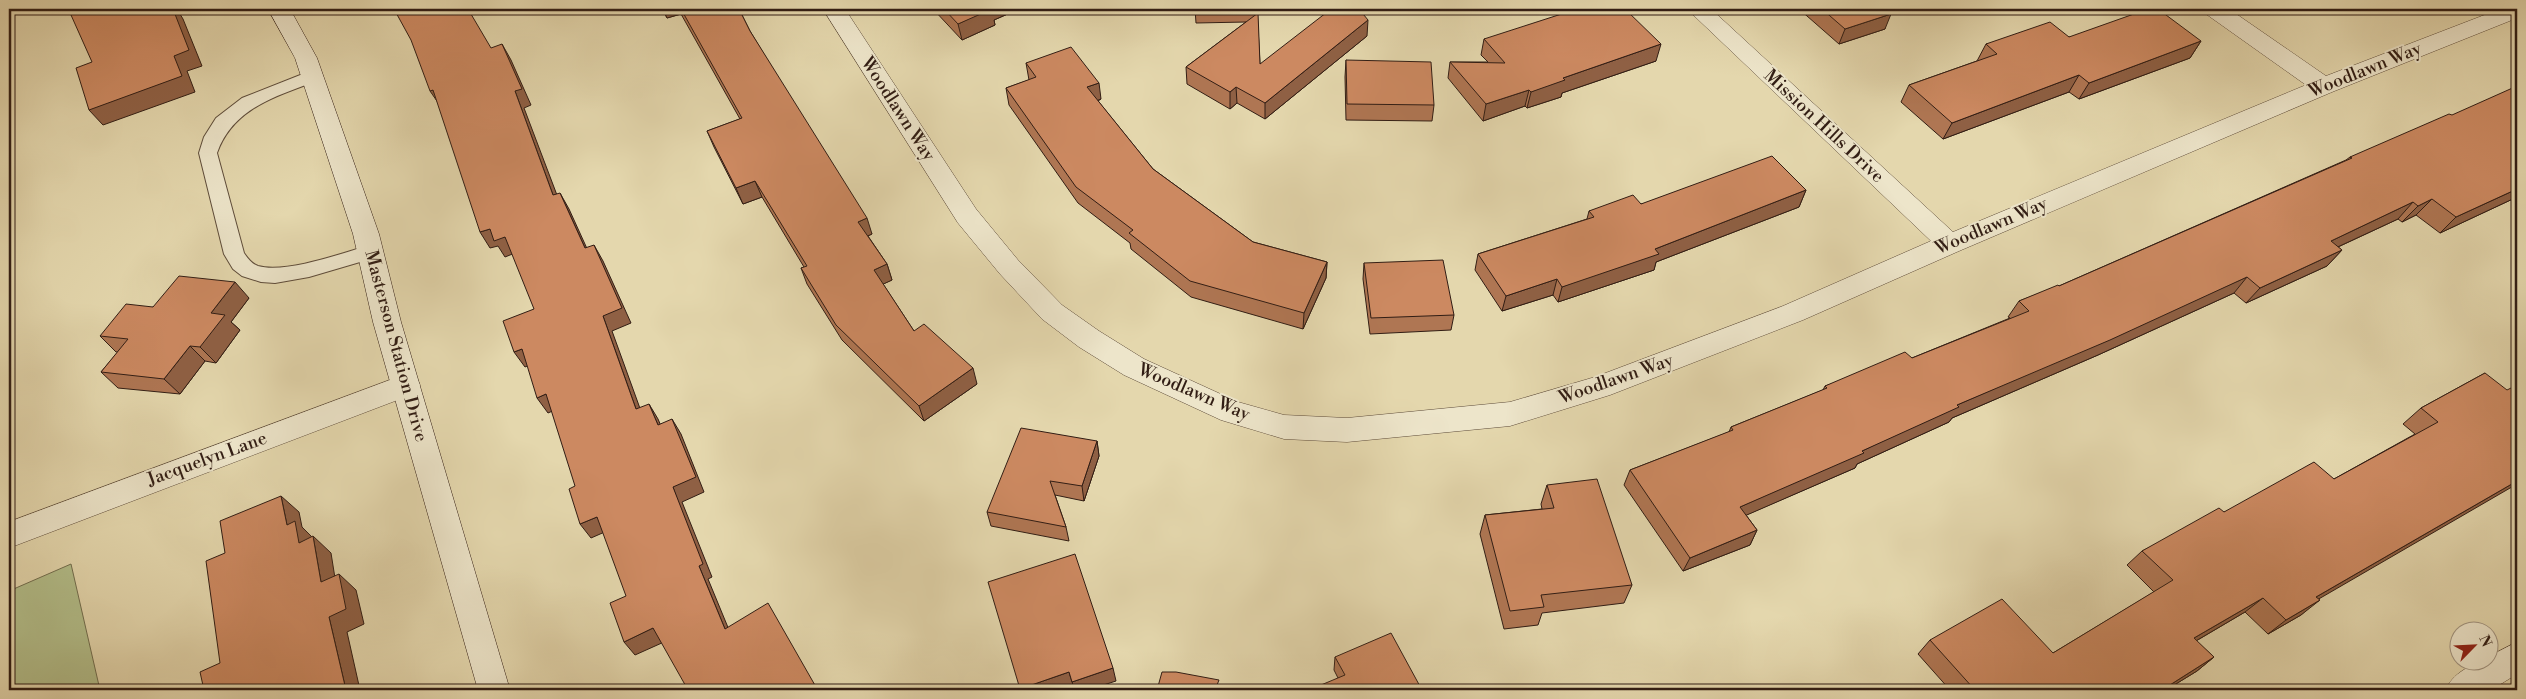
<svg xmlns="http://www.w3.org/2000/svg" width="2526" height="699" font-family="'Libre Bodoni',serif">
<rect width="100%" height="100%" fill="#e4d7ad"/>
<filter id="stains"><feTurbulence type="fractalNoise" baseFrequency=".004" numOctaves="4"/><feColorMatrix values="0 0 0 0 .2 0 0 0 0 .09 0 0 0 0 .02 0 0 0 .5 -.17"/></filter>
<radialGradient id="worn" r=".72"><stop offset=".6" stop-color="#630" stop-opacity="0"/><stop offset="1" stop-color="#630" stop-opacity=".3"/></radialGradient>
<polygon fill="#b3be8a" stroke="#726e4f" points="71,564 100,690 9,690 9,591"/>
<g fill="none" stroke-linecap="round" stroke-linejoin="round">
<defs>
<path id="lane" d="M 313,70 L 319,72 L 322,76 L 319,80 C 278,96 233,107 217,153 L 244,253 C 248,259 252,264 258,266 C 285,274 343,253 370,245 L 377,247 L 380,252 L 377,257 L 309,277 L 275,283 L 261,282 L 242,276 L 233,269 L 224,254 L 199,153 L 204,137 L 216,118 L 242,98 Z"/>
<g id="street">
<polygon points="823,9 845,9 976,209 1018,260 1062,305 1099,331 1144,359 1238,402 1284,415 1347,418 1510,402 1595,377 1783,306 1931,241 1687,9 1711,9 1953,232 2306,85 2206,14 2203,9 2229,9 2326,76 2500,9 2517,9 2517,18 2332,92 1959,251 1803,320 1610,395 1510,426 1347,442 1284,439 1221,420 1124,375 1079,347 1042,319 1000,274 958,223"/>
<polygon points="406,374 416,377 420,385 416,393 9,548 9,522"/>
<path d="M 2517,642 L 2517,674 L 2491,690 L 2446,690 C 2451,675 2472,662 2488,662 L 2488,657 Z"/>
</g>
<polygon id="secondary" points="268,9 290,9 317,58 379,234 401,322 510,690 478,690 373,322 353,234 295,58"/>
</defs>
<use href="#lane" stroke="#5e4c3a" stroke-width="2"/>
<use href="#street" stroke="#5e4c3a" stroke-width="1"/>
<use href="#secondary" stroke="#311d14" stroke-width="1"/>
<use href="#lane" fill="#ede5ca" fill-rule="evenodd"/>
<use href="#street" fill="#ede5ca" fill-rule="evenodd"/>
<use href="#secondary" fill="#ede5ca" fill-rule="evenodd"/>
</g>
<g fill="#af7653" stroke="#311d14">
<polygon points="662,9 739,9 750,31 872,234 868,236 887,264 892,280 883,284 914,331 977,384 924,421 842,340 807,284 801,268 804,267 762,197 743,204 714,147 707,131 740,119 681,14 667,18"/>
<polygon points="933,9 1019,9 994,20 995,25 962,40"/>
<polygon points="1195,9 1257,9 1260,64 1367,36 1265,119 1237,103 1230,109 1187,84 1186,67 1246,22 1196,23"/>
<polygon points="1799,9 1886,9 1885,29 1839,44"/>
<polygon points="2069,37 2201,41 2190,58 2079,99 2069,92 1943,139 1901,102 1909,85 1977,61 1986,44"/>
<polygon points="1484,39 1656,61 1562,93 1561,97 1527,108 1525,106 1483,121 1448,78 1450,62 1488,62 1481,55"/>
<polygon points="1346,60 1434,105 1432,121 1346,120 1345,77"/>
<polygon points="1026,63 1101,99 1098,101 1153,169 1253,242 1327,262 1326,278 1303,329 1191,297 1131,249 1130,243 1078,203 1009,105 1006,88 1029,80"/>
<polygon points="2350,157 2517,197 2440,233 2416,215 2402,222 2398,219 2338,247 2342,250 2327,266 2246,303 2234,293 2098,355 1952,418 1949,422 1857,464 1855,468 1746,515 1757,530 1750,545 1683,571 1624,485 1630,470 1729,432 1731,427 1823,390 1825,386 1912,358 2010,318 2008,317 2019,301 2059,286 2346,160"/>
<polygon points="1806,190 1799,207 1656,262 1654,270 1558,302 1553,295 1502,311 1475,270 1478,254 1587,219 1589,211 1641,204"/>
<polygon points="1364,263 1454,315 1451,330 1370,334 1363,279"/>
<polygon points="249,298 231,322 240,330 216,363 205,361 180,394 118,388 101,372 118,352 116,352 100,336 153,307"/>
<polygon points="2485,373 2319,599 2301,615 2268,634 2245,612 2196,641 2214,657 2197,671 2166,690 1950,690 1918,654 1930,640 2053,653 2154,592 2127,565 2142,551 2224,512 2334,479 2415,434 2403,424 2421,408"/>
<polygon points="1097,441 1099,456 1084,501 1055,495 1066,527 1069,541 991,526 987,512"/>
<polygon points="1547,485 1632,585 1624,603 1542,613 1538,625 1504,629 1480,534 1485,515 1542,509 1541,504"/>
<polygon points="1335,657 1422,690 1338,678 1334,670"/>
</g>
<g fill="#8f6044" stroke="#311d14">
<polygon points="173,9 177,9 183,19 202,66 187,71 195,92 103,125 89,110 174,56"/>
<polygon points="663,9 679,9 681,14 667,18"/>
<polygon points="989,9 1019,9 994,20 995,25 962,40 958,24"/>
<polygon points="1891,14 1885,29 1839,44 1845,29"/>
<polygon points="1368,20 1367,36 1265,119 1265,103"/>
<polygon points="2201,41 2190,58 2079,99 2089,83"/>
<polygon points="502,44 511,60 531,105 524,108 563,211 553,195 515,91"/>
<polygon points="1661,44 1656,61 1562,93 1561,97 1527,108 1531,92 1563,78"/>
<polygon points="2079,75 2069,92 1943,139 1952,123"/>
<polygon points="1099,83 1101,99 1089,104 1087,87"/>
<polygon points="1236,87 1237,103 1230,109 1230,92"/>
<polygon points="433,90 441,107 430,91"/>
<polygon points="1529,90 1525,106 1483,121 1486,104"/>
<polygon points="755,181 762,197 743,204 736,188"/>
<polygon points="2517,189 2517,197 2440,233 2456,217"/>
<polygon points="1806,190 1799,207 1656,262 1654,270 1558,302 1562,287 1655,249"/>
<polygon points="560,193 569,209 594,264 585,248"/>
<polygon points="2432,199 2416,215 2402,222 2418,206"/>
<polygon points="2413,202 2398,219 2316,257 2331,241"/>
<polygon points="867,218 872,234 863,238 858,222"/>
<polygon points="490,229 505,237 515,253 505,257 498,246 490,248 480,232"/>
<polygon points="594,245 603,261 631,323 612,331 646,425 636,409 603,316"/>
<polygon points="2342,250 2327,266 2246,303 2260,288"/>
<polygon points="1327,262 1326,278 1303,329 1304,313"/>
<polygon points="887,264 892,280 879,286 874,270"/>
<polygon points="2247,277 2234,293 2098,355 1952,418 1949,422 1857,464 1855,468 1733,521 1740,507 1862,451 1957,405"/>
<polygon points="1557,279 1553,295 1502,311 1506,296"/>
<polygon points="235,282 249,298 231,322 240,330 216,363 200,347 211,313"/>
<polygon points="190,346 205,361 180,394 164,379"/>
<polygon points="522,349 532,364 525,367 514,352"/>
<polygon points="973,368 977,384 924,421 919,406"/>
<polygon points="546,394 557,409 548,413 537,398"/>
<polygon points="649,404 658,419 667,440 658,425"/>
<polygon points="672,419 681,434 704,492 682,502 712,577 708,579 734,642 725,629 699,566 673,487"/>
<polygon points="1097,441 1099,456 1084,501 1082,486"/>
<polygon points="2517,481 2517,484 2298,611 2316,597"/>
<polygon points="281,496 299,512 302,527 313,538 299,543 287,525"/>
<polygon points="597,517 607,531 591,538 580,524"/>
<polygon points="1757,530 1750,545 1683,571 1690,558"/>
<polygon points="313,536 331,553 338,597 321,582"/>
<polygon points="339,574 356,590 364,624 347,632 360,690 346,690 329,617"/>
<polygon points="2263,598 2245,612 2177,652 2194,638"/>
<polygon points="2320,600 2301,615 2268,634 2286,620"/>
<polygon points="653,628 664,642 635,655 624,642"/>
<polygon points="2214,657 2197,671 2166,690 2162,690"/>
<polygon points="1113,668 1116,681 1088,690 1074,690 1072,682"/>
<polygon points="1069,672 1073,685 1057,690 1020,690 1020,689"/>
</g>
<g fill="#cc8961" stroke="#311d14">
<polygon points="87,9 173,9 189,50 174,56 182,76 89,110 76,68 92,62 71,15"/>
<polygon points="394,9 468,9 491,48 502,44 522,89 515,91 553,195 560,193 585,248 594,245 622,308 603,316 636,409 649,404 658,425 672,419 696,477 673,487 703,564 699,566 725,629 768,603 816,687 814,689 814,690 688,690 653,628 624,642 610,603 626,596 597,517 580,524 569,489 575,486 546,394 537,398 522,349 514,352 503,321 534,309 505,237 494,241 490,229 480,232 433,90 430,91 411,40"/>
<polygon points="681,9 739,9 750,31 867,218 858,222 887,264 874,270 914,331 924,324 973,368 919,406 836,325 801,268 807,266 755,181 736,188 707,131 742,118"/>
<polygon points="944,9 992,9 958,24"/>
<polygon points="1331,9 1359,9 1368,20 1265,103 1236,87 1230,92 1186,67 1258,13 1260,64"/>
<polygon points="1577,9 1625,9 1661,44 1563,78 1565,80 1531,92 1529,90 1486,104 1450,62 1505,63 1484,39"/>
<polygon points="1822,9 1886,9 1891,14 1845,29"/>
<polygon points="2148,9 2158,9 2201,41 2089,83 2079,75 1952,123 1909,85 1997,54 1986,44 2050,22 2069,37"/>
<polygon points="1071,47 1099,83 1087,87 1153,169 1253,242 1327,262 1304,313 1190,281 1129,233 1133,230 1076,187 1006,88 1036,77 1026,63"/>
<polygon points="1346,60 1431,62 1434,105 1347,104"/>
<polygon points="2517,86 2517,189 2456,217 2432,199 2418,206 2413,202 2331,241 2342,250 2260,288 2247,277 2110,340 1957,405 1959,407 1862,451 1864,453 1740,507 1757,530 1690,558 1630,470 1733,430 1731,427 1827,388 1825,386 1905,352 1912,358 2029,311 2019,301 2058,285 2059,286 2352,158 2350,157 2449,114 2452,115"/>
<polygon points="1772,156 1806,190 1655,249 1659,254 1562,287 1557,279 1506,296 1478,254 1594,217 1589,211 1633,195 1641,204"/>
<polygon points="1443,260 1454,315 1371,318 1364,263"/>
<polygon points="179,276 235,282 211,313 225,315 200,347 190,346 164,379 101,372 128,339 100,336 126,304 153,307"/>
<polygon points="2485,373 2507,390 2517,385 2517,481 2316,597 2320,600 2286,620 2263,598 2194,638 2214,657 2162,690 1972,690 1974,689 1930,640 2002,599 2053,653 2173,580 2142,551 2219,508 2224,512 2314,462 2334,479 2438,422 2421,408"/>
<polygon points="1021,428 1097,441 1082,486 1050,481 1066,527 987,512"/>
<polygon points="1597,479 1632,585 1541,595 1544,607 1510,611 1485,515 1554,508 1547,485"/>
<polygon points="281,496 287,525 295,521 299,543 313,536 321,582 339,574 346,609 329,617 346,690 204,690 200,672 220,663 206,561 225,553 220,521"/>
<polygon points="1075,554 1113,668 1072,682 1069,672 1020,689 988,582"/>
<polygon points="1391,633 1422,690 1309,690 1345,675 1335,657"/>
<polygon points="1162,672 1176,672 1219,680 1217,685 1244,690 1157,690"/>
</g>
<g text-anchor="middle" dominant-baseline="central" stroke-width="4" stroke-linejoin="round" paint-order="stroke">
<g font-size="18" fill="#311d14" stroke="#ede5ca">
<text transform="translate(2365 70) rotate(-22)">Woodlawn Way</text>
<text transform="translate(898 109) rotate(57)">Woodlawn Way</text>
<text transform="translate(1824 126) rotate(43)">Mission Hills Drive</text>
<text transform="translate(1991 226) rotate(-23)">Woodlawn Way</text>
<text transform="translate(396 346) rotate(75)">Masterson Station Drive</text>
<text transform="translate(1616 379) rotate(-19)">Woodlawn Way</text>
<text transform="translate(1194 392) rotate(23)">Woodlawn Way</text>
<text transform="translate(207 459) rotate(-20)">Jacquelyn Lane</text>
</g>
</g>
<rect width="2526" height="699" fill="none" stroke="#e4d7ad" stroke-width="30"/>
<rect x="10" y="10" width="2506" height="679" fill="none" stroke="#311d14" stroke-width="2.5"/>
<rect x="15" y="15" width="2496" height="669" fill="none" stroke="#311d14"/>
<g transform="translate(2474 646) rotate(66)"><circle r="24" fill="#ede5ca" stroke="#a29581"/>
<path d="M0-4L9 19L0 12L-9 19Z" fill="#8f2418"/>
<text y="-8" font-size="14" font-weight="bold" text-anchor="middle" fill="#311d14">N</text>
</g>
<rect width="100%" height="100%" filter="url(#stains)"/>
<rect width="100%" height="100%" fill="url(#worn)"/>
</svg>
